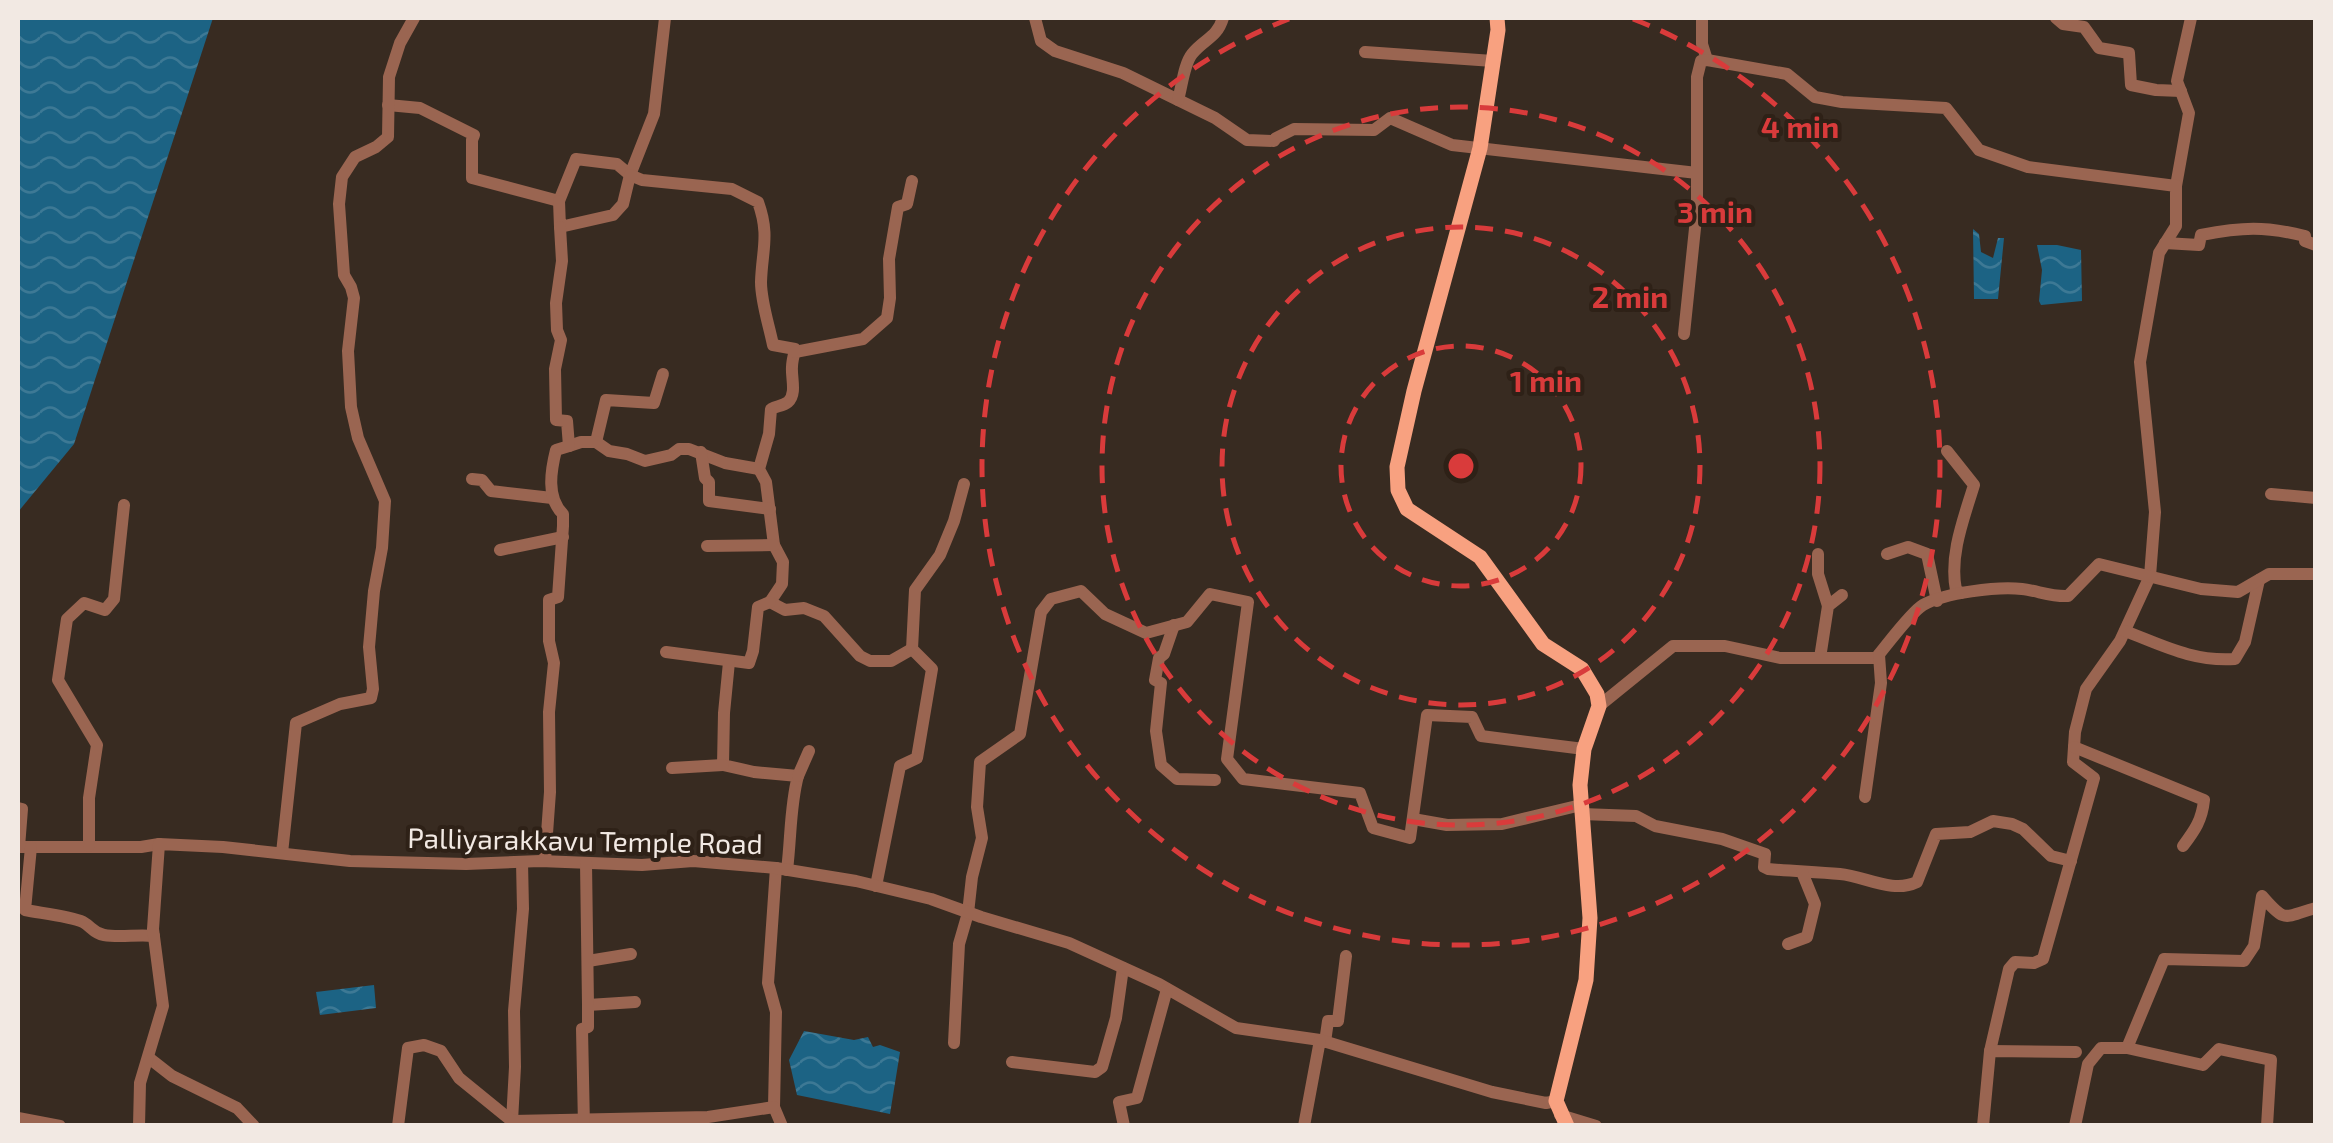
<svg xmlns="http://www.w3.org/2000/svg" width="2333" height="1143" font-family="'Exo 2',sans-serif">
<defs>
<pattern id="water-waves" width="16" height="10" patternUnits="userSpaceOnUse" patternTransform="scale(2.5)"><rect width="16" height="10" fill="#1c6384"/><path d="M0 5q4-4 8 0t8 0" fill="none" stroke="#3d7995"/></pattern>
</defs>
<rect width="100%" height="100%" fill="#382b21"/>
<g fill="url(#water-waves)">
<polygon points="18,18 213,18 74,444 18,512"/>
<polygon points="1973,229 1979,234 1981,252 1993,258 1998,238 2004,238 1998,299 1974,299"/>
<polygon points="2037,245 2057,245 2081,250 2082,301 2041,305 2039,301 2042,270"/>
<polygon points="374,985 376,1008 320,1015 316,992"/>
<polygon points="804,1031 854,1040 868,1037 873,1047 880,1045 900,1052 890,1114 797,1095 789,1060"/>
</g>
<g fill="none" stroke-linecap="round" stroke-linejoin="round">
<g stroke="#9a6551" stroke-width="12">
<polyline points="1035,18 1041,41 1055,51 1123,73 1215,118 1247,140 1274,141 1276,138 1294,129 1374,130 1390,118 1452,145 1697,173"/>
<polyline points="1702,18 1702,44 1707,60"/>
<polyline points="2056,18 2063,24 2084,27 2099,48 2129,53 2131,85 2156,90 2181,91"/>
<polyline points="1365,52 1493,61"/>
<path d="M 1178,100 C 1182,86 1184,64 1192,54 C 1204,39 1217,38 1223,18"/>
<polyline points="388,105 420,108 474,135 472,140 472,178 559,201 576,159 617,164 630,175 654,114 665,18"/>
<polyline points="2176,186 2189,113 2177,81 2191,18"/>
<path d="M 559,201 L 560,227 L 613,215 L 623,204 L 630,175 L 642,180 L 732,189 L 758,202 C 770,235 762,250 761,282 C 761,302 769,325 773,345 L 795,349 C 794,355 792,361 792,367 C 791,377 797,394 788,402 C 783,406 777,406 771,409 L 769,434 L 759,469 L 766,482 L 774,545 L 783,562 L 782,584 L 770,602 L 785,610 L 804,608 L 824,616 L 860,656 L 870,661 L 891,661 L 912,649"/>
<path d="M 2165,243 L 2199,245 L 2201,235 C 2242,227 2265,226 2305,236 L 2305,241 L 2316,245"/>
<polyline points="1684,334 1697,209 1697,77 1701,61 1707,60 1787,74 1815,97 1842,102 1946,108 1979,150 2028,167 2176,186 2176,226 2159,253 2140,362 2155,512 2150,576 2120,641 2086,689 2075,732 2073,762 2094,778 2043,959 2034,963 2015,962 2009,969 1990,1051"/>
<polyline points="795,352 863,339 887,318 890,298 889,259 898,207 907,204 912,181"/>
<polyline points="596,442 606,400 654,403 663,374"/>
<polyline points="569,446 581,442 596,442 609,451 627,454 645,461 671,455 679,449 689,449 725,463 759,469"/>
<path d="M 1947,451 L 1974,485 C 1964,518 1949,555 1956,590 L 1961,593"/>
<polyline points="701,452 705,478 709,482 709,501 770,509"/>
<polyline points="472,479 482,480 491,491 552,498"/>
<polyline points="2271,494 2316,498"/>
<polyline points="707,546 774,545"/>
<polyline points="500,550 563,537"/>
<polyline points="1818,554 1818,574 1828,606"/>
<polyline points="1887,554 1908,547 1927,554 1937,601"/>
<polyline points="1174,625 1164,654 1159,658 1155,680 1161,683 1156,731 1161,765 1177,779 1215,780"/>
<path d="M 2125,631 C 2162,645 2193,662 2235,659 L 2245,642 L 2259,580"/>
<polyline points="666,652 749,663 753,651 758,607 770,602"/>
<polyline points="1820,658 1828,606 1842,595"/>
<path d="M 729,662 L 724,713 L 723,765 L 754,772 L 798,776 C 790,805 791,839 787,870"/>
<path d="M 1599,706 L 1673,646 L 1725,646 L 1780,658 L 1876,658 C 1887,645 1911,612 1923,605 C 1944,593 1998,586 2022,589 C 2038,591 2052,597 2068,596 L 2099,564 L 2201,589 L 2238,592 L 2269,574 L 2316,574"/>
<path d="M 2074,747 L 2204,800 C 2202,820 2195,830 2183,846"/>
<polyline points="672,768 723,765"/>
<polyline points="798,776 809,751"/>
<polyline points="1865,797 1881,683 1879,655"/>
<polyline points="18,808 22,809 19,847 141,847 159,844"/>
<path d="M 1582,814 L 1636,816 L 1655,826 L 1722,839 L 1765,854 L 1764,867 L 1768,869 C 1792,871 1816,872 1840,874 C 1865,876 1892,894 1917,882 L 1936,834 L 1970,832 L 1993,821 L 2012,824 L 2023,829 L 2051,856 L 2071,861"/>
<polyline points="1413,819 1447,825 1502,824 1581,805"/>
<polyline points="89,846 89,798 97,745 58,680 67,619 84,603 105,610 114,599 124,505"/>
<path d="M 31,847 L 25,910 C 40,913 70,916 83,922 C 92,927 93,933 104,935 C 120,938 137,934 154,936"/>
<polyline points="282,853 296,723 340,704 371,698 373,689 369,647 374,591 382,548 385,501 358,438 351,407 348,351 354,298 351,287 344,275 339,204 342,177 355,157 376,147 388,137 389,77 400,43 414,18"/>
<path d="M 545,861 L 550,792 L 549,712 L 554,663 L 549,641 L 549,600 L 558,597 L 563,526 L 563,514 C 546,498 551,470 556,450 L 569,446 L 567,421 L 556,420 L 555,369 L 561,340 L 557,330 L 556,303 L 562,261 L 560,227"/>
<polyline points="776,868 768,983 776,1012 774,1107 782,1126"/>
<polyline points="876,886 900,766 917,758 932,669 912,649 915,590 940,555 954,521 964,484"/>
<polyline points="1788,944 1807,937 1815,904 1802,872"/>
<polyline points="588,961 631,954"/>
<polyline points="588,1005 635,1002"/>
<polyline points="1325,1042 1328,1021 1338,1021 1346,956"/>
<polyline points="954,1043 959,944 968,913 972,877 982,838 977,807 980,762 1020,734 1041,612 1051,599 1081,591 1105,614 1146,633 1187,622 1210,594 1248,602 1227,759 1243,779 1360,793 1373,828 1410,838 1427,715 1472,717 1481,736 1584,749"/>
<path d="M 2127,1048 L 2164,959 L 2244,961 L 2254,946 L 2262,896 C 2287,925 2284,916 2316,908"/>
<polyline points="149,1058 172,1076 237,1108 254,1126"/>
<polyline points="1012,1062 1095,1072 1102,1067 1116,1018 1123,968"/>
<polyline points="1560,1115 1596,1126"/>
<polyline points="18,1118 60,1126"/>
<polyline points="512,1121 515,1067 514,1011 523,909 522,862"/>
<polyline points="139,1126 140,1083 163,1006 153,929 159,844 223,847 350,861 466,864 540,861 642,865 693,861 776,868 856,881 931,899 981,917 1069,943 1159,984 1236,1028 1320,1040 1492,1092 1546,1103 1556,1101"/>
<polyline points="398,1126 408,1048 424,1045 441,1051 459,1078 512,1121 708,1117 774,1107"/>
<polyline points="584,1126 582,1029 588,1027 588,1005 586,863"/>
<polyline points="1124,1126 1119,1102 1137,1098 1167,989"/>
<polyline points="1304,1126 1320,1040"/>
<polyline points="1983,1126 1990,1051 2076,1052"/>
<polyline points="2075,1126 2088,1064 2101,1048 2127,1048 2203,1065 2219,1049 2271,1060 2267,1126"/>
</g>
<polyline stroke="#f8a180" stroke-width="15" points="1497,18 1498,30 1480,148 1414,391 1397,467 1398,490 1407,509 1480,557 1543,644 1582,669 1597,694 1599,706 1584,749 1580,785 1590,918 1586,980 1556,1101 1567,1126"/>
</g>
<g fill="none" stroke="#d93b3b" stroke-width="5" stroke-dasharray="18 12">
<circle cx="1461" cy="466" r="120"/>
<circle cx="1461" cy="466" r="239"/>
<circle cx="1461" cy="466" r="359"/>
<path d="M1633 19A479 479 0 1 1 1289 19"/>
</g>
<g text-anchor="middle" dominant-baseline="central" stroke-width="8" stroke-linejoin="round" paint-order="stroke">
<g font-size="28" fill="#f2e9e3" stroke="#2e2117">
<text transform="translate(585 840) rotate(1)">Palliyarakkavu Temple Road</text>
</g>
</g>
<circle cx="1461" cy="466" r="15" fill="#d93b3b" stroke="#2e2117" stroke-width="5"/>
<g font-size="30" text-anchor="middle" font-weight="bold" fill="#d93b3b" stroke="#2e2117" stroke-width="8" stroke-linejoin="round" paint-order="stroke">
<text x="1800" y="138">4 min</text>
<text x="1715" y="223">3 min</text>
<text x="1630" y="308">2 min</text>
<text x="1546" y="392">1 min</text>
</g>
<rect width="2333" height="1143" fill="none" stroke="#f2e9e3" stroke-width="40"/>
</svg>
